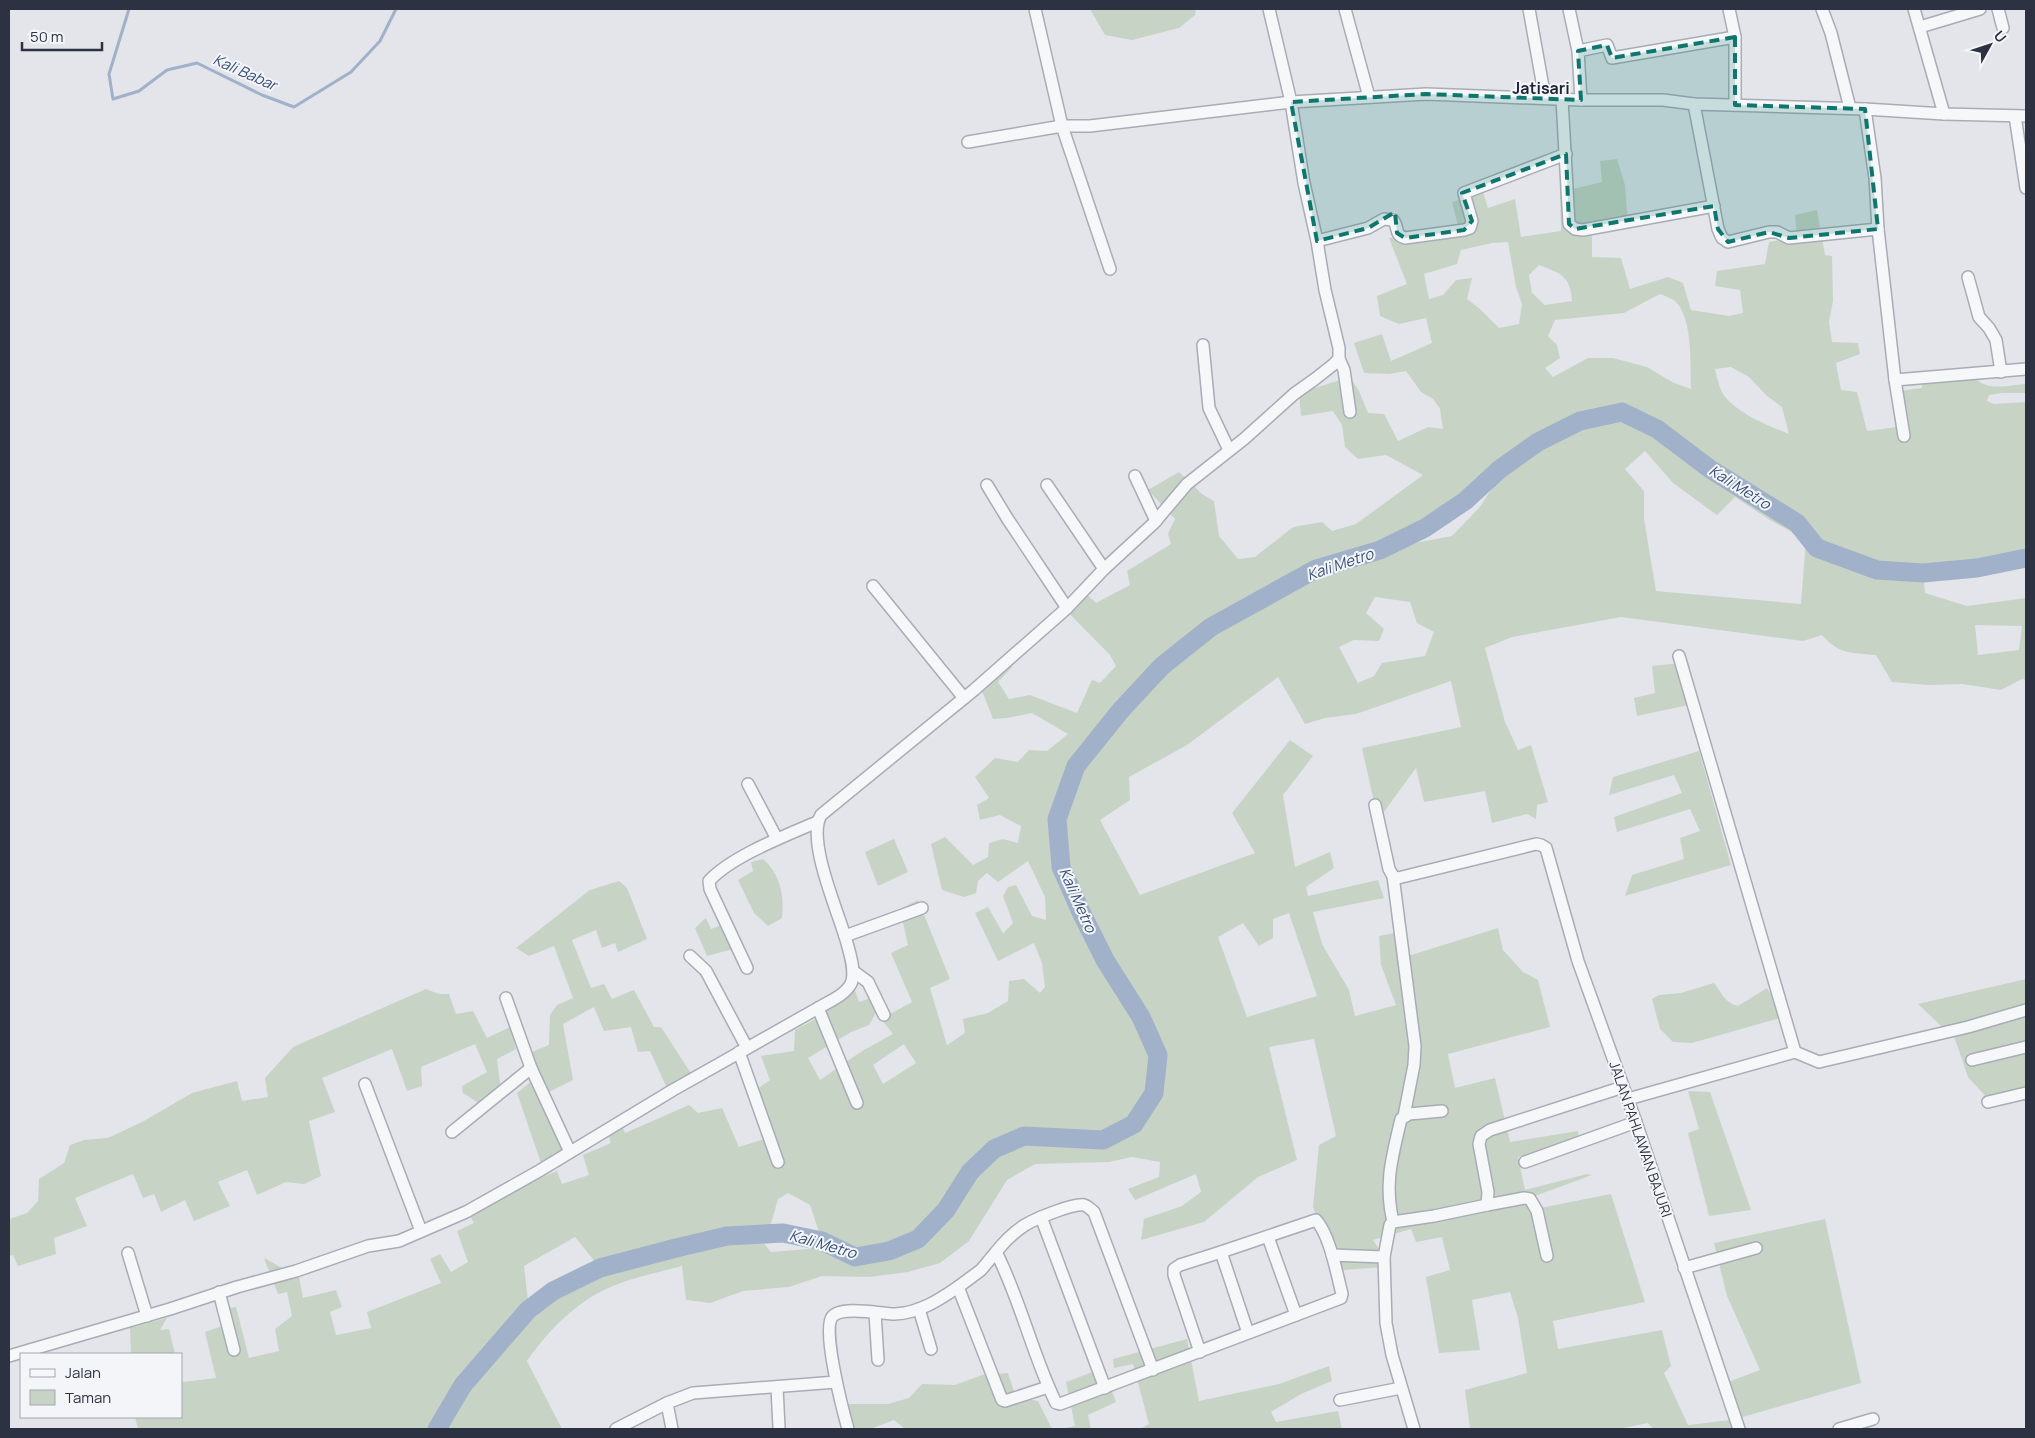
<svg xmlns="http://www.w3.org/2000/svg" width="2035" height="1438" font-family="Manrope,sans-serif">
<rect width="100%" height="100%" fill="#e3e5eb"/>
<g fill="#c7d4c5" fill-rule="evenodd">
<polygon points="1090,9 1196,9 1195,15 1179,28 1132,40 1105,35"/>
<path d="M 1617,159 L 1625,185 L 1628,225 L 1592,234 L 1592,257 L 1621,258 L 1630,289 L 1668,277 L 1683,283 L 1691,310 L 1729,316 L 1743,313 L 1740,290 L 1715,286 L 1717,271 L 1765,264 L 1769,242 L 1797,237 L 1795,215 L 1817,210 L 1825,255 L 1832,256 L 1833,301 L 1829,322 L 1832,342 L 1858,343 L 1860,354 L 1836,363 L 1841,390 L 1857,392 L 1867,431 L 1897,427 L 1892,392 L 1922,388 L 1922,379 L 1976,370 L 1977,380 C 1990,391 2010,385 2026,384 L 2026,393 L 2002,393 L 1989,395 L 1987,401 L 1994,404 L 2026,402 L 2026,558 L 1977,568 L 1923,574 L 1925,593 L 1967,606 L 2026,598 L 2026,680 L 2022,679 L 2001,690 L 1962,684 L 1929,685 L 1892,682 L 1876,655 C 1852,653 1838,654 1822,635 L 1803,641 L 1621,617 L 1512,637 L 1485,648 L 1505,722 L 1518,750 L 1531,745 L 1548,802 L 1537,805 L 1536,819 L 1527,814 L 1492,823 L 1485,791 L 1424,802 L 1416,768 L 1378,820 L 1362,748 L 1461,727 L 1451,681 L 1356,714 L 1325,718 L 1305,724 L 1278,677 L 1187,745 L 1129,777 L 1130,800 L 1100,820 L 1140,895 L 1255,853 L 1232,813 L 1290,740 L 1313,756 L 1283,795 L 1295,867 L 1330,852 L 1334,868 L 1306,887 L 1308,896 L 1378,880 L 1384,898 L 1313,912 L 1322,944 L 1349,990 L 1355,1016 L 1396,1005 L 1381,965 L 1379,936 L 1399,932 L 1408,956 L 1498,928 L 1503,950 L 1523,972 L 1538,980 L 1550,1027 L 1448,1054 L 1455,1088 L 1495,1078 L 1510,1142 L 1578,1131 L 1580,1143 L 1518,1157 L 1525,1190 L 1587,1174 L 1592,1175 L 1524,1200 L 1530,1210 L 1611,1194 L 1645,1302 L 1553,1321 L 1558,1349 L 1662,1330 L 1671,1366 L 1664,1373 L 1688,1425 L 1731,1420 L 1720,1385 L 1760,1370 L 1727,1296 L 1714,1243 L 1825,1219 L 1861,1383 L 1732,1420 L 1735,1429 L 1653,1429 L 1648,1423 L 1618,1429 L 1470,1429 L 1465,1390 L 1527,1373 L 1518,1318 L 1510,1292 L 1472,1300 L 1480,1350 L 1439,1353 L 1426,1277 L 1450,1270 L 1442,1237 L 1416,1242 L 1411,1229 L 1373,1240 L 1384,1257 L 1384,1267 L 1343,1270 L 1327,1245 L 1313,1207 L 1319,1145 L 1336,1136 L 1314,1039 L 1269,1047 L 1297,1160 L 1258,1177 L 1204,1222 L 1141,1240 L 1144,1219 L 1182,1206 L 1201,1192 L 1196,1174 L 1135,1200 L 1128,1189 L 1159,1177 L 1160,1162 L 1132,1157 L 1109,1162 L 1035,1164 L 1007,1180 L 969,1241 L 940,1263 L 908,1272 L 869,1277 L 822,1276 L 789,1287 L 743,1291 L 710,1303 L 686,1300 L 682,1266 C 661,1272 639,1276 618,1284 C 581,1297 549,1329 527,1361 L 562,1429 L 138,1429 L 135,1417 L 181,1417 L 181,1378 L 183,1382 L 216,1378 L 205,1332 L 222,1326 L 219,1310 L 236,1307 L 249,1358 L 279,1351 L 275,1329 L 292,1316 L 287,1292 L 278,1294 L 264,1258 L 299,1277 L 303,1298 L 336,1290 L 342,1307 L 330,1312 L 336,1335 L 371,1328 L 367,1312 L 441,1283 L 430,1259 L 440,1254 L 451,1272 L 468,1262 L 457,1231 L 474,1223 L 470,1216 L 520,1187 L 557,1171 L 562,1184 L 589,1175 L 583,1155 L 611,1143 L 606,1128 L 621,1123 L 625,1133 L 689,1105 L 698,1113 L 722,1108 L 739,1147 L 765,1139 L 750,1094 L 770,1080 L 761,1056 L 794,1051 L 795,1030 L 825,1014 L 827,1009 L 854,988 L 859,1002 L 871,998 L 877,1011 L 869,1025 L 851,1032 L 808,1058 L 820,1080 L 862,1051 L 893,1034 L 881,1019 L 912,1002 L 891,953 L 908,945 L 900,909 L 918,900 L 950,979 L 930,988 L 947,1045 L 965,1033 L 963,1019 L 988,1013 L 1008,1001 L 1009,981 L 1024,979 L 1040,993 L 1045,987 L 1042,963 L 1034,943 L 998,961 L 975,913 L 988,907 L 1003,933 L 1013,923 L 1003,896 L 1008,887 L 1016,885 L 1032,916 L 1046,920 L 1045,897 L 1028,861 L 998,882 L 987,873 L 978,881 L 976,893 L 964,897 L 942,890 L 931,844 L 945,837 L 973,865 L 988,857 L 989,843 L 1003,839 L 1018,843 L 1021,826 L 1000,815 L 980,820 L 977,805 L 989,798 L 975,777 L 995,758 L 1018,762 L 1029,750 L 1047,751 L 1068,734 L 1032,713 L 1007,718 L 993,719 L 977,678 L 1004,657 L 1011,657 L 1012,667 L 998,682 L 1009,699 L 1030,695 L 1077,713 L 1092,680 L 1100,683 L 1116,666 L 1110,655 L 1062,606 L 1082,590 L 1096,603 L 1130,585 L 1127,571 L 1171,544 L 1168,534 L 1175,519 L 1148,490 L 1179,472 L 1202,494 L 1214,501 L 1219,536 L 1238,559 L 1255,557 L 1293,527 L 1322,522 L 1332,531 L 1356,524 L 1423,475 L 1386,455 L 1358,459 L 1345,447 L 1342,425 L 1333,411 L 1301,416 L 1299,393 L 1350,377 L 1359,391 L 1368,413 L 1384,414 L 1398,441 L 1428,427 L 1443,429 L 1440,409 L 1433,399 L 1421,392 L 1406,371 L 1389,374 L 1364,373 L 1354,343 L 1382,334 L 1391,361 L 1432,343 L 1426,318 L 1399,324 L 1380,316 L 1377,296 L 1407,284 L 1389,238 L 1458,226 L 1452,202 L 1483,192 L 1488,208 L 1515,199 L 1521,237 L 1561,231 L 1560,192 L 1602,182 L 1600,161 ZM 1508,242 L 1516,287 L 1522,304 L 1519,324 L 1499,328 L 1480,309 L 1467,299 L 1472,278 L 1456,280 L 1443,295 L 1429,299 L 1424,274 L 1457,264 L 1461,250 L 1492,243 ZM 1539,265 C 1561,273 1571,277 1572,301 L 1545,305 L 1532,293 L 1529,275 ZM 1660,294 C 1665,296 1674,299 1677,303 C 1693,322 1690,365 1691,389 L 1672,382 L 1647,367 L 1613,358 L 1588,358 L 1553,377 L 1545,368 L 1560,358 L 1557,345 L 1548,336 L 1555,320 L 1624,313 ZM 1731,367 L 1749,377 L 1767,396 L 1782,407 L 1789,434 C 1769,426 1733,412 1722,392 C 1719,386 1717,377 1715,369 ZM 1645,451 L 1673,483 L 1717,515 L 1735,497 L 1770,520 L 1806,540 L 1801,604 L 1656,591 L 1644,519 L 1644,491 L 1625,469 ZM 1500,469 L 1503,472 L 1479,508 L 1452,536 L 1382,549 L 1425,528 L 1465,501 ZM 1375,597 L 1410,602 L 1417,623 L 1434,632 L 1425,656 L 1382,663 L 1374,676 L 1358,683 L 1339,647 L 1354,640 L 1379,641 L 1384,629 L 1366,613 ZM 1975,625 L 2022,626 L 2019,650 L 1978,655 ZM 1289,913 L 1317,996 L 1247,1017 L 1218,937 L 1243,923 L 1259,946 L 1273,938 L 1273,919 ZM 904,1044 L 916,1063 L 883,1084 L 873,1065 ZM 788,1193 L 810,1205 L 822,1241 L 833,1247 L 771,1252 L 757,1235 L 768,1234 L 778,1199 ZM 575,1237 L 600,1268 L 553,1291 L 529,1309 L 524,1266 Z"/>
<polygon points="1682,663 1693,704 1637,716 1634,698 1655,693 1652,666"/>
<polygon points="1699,751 1731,865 1625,896 1632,875 1684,859 1680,838 1700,831 1690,809 1617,832 1614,817 1682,793 1674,775 1609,795 1613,777"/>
<polygon points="894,839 908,872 878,886 865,852"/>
<path d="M 763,859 C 781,875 784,895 782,918 L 768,926 L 754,913 L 738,880 L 753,871 L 751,862 Z"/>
<polygon points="619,881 627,888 647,939 618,952 615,943 602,948 596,930 572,940 591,988 604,984 612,999 634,990 654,1027 661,1027 692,1075 667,1088 650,1051 638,1052 631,1027 604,1031 594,1007 563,1024 573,1080 543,1095 565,1160 544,1172 517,1093 533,1080 527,1054 549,1045 550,1015 557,1005 573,998 554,946 529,956 516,948 590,890"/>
<polygon points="706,918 711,929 724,924 733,949 707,956 695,928"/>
<polygon points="2026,979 2026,1101 1988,1099 1968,1077 1955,1039 1918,1004"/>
<path d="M 1714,983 C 1721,992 1726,1004 1738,1006 L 1767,988 L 1780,1010 L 1780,1018 L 1692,1043 L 1673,1042 L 1660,1029 L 1652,999 L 1659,995 L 1681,993 Z"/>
<polygon points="426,989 439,994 449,994 456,1014 473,1011 487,1038 510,1027 516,1049 497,1059 502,1097 486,1108 463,1093 462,1086 487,1072 475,1044 421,1067 422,1086 407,1091 392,1049 322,1078 335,1112 309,1121 321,1176 304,1184 286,1182 257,1195 247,1170 218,1182 230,1206 194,1221 185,1200 161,1212 154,1194 143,1198 133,1174 75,1198 87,1226 54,1238 56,1254 18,1266 13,1255 9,1256 9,1219 27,1213 38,1201 39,1179 64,1163 70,1145 84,1140 108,1138 144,1121 192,1093 237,1081 242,1101 268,1097 265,1078 293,1047"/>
<polygon points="1688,1091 1710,1092 1751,1210 1709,1216 1688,1133 1699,1129"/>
<polygon points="167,1318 160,1330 169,1329 175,1354 131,1354 130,1328"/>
<polygon points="1187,1339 1199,1401 1279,1384 1329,1366 1332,1381 1301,1394 1271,1412 1276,1422 1338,1411 1342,1429 1140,1429 1149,1424 1133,1364 1114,1368 1113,1359"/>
<polygon points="1103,1368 1116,1402 1088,1415 1091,1429 1060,1429 1075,1426 1066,1382"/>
<polygon points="1008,1373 1016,1397 1038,1401 1052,1429 905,1429 894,1420 870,1429 847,1429 839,1404 888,1404 909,1398 922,1384 955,1385 982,1375"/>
</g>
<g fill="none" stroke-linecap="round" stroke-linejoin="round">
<polyline stroke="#a0b1c9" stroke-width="3" points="129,9 109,74 113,99 139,91 167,70 197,63 262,95 294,107 351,72 380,41 396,9"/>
<polyline stroke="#a0b1c9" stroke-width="19" points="437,1429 463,1385 528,1310 553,1291 600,1268 676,1248 727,1236 783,1233 822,1241 855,1257 889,1251 918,1239 946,1210 970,1172 994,1149 1024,1136 1103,1140 1134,1124 1154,1093 1158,1055 1141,1017 1105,960 1081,912 1061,867 1057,819 1076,766 1121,710 1162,666 1211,627 1316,569 1380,550 1425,528 1465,501 1500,469 1538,442 1580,421 1622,412 1657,429 1710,469 1797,523 1817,548 1877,570 1923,573 1977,568 2026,558"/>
<defs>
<g id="street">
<polyline points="1035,9 1062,126 1090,126 1291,102 1426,94 1581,100 1663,100 1694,104 1865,109 1944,114 2026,116"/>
<polyline points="1345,9 1369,97"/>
<polyline points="1529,9 1545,98"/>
<polyline points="1569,9 1578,51"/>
<polyline points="1729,9 1735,37 1735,105"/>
<polyline points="1822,9 1831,33 1850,108"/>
<polyline points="1914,9 1944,114"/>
<polyline points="1998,9 2003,28"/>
<polyline points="1920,27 1980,9"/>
<polyline points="1562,99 1569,224 1575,229 1583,230 1714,206"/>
<polyline points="1581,100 1578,51 1607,45 1612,58 1735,37"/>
<polyline points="1694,104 1718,229 1722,238 1728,242 1769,232 1777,232 1789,238 1878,229"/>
<polyline points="1865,109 1875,178 1878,229 1895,380 2026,369"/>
<polyline points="2015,116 2026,188"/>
<polyline points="968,142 1062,126 1110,269"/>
<path d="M 1317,241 L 1368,228 L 1384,219 L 1393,220 C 1399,227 1394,235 1405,238 L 1464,230 L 1470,228 L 1472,221 L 1464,193 L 1566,154"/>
<polyline points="1968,277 1979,317 1989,328 1996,340 2001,372"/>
<polyline points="1203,345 1209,408 1229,450"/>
<polyline points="1339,359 1344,370 1350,412"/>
<polyline points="1895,380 1904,436"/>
<polyline points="1135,476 1156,521"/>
<polyline points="987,485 1007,518 1067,608"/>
<polyline points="1047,485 1104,569"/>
<polyline points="873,586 964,698"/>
<polyline points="1679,656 1795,1052"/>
<polyline points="748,784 777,839"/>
<polyline points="1375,805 1389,869 1393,876 1398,878 1536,844 1541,845 1546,848 1578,961 1636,1122 1739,1429"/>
<polyline points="1393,876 1415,1046 1414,1065 1404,1116"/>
<polyline points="845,936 922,908"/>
<polyline points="690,956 706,971 747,1048"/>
<path d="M 747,968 L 710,889 L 709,881 C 732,856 785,836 817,822"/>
<polyline points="853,971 868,982 884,1015"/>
<polyline points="506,998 531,1068 570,1152"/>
<polyline points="818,1008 857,1103"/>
<polyline points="739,1052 778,1162"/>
<polyline points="1972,1060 2026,1047"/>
<polyline points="365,1084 421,1231"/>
<polyline points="1628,1099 1795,1052 1819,1062 1968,1027 2026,1010"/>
<polyline points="1988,1102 2026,1093"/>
<polyline points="452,1132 531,1068"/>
<polyline points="1525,1162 1636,1122"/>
<polyline points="1487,1205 1524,1198 1530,1199 1537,1211 1547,1256"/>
<polyline points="1041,1217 1105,1388"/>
<path d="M 1393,1222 C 1384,1183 1392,1158 1401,1119 L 1409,1114 L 1442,1111"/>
<polyline points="1268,1237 1296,1315"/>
<polyline points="128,1253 147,1316"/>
<polyline points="1332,1255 1384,1257"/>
<polyline points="1684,1268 1756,1248"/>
<polyline points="958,1287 981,1270 996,1252"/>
<polyline points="219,1292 234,1350"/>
<polyline points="919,1309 931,1349"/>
<polyline points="875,1313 878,1360"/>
<polyline points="1200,1352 1174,1275 1174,1269 1180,1265 1221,1252"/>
<path d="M 9,1356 L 170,1309 L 237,1287 L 296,1271 L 368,1246 L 399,1241 L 466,1212 L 539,1171 L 673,1090 L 827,1003 C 835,999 849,991 852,981 C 855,969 850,955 847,943 C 839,913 806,841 821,815 L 974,690 L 1067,608 L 1104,569 L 1154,523 L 1187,484 L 1244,439 L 1294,394 L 1315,379 L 1334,364 L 1339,359 L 1339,348 L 1325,290 L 1317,241 L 1304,183 L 1291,102 L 1269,9"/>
<path d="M 1153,1370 L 1094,1212 C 1091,1210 1088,1206 1084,1205 C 1073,1203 1035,1219 1025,1225 C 1014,1232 1004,1242 996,1252 C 1021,1301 1032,1354 1056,1403 L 1060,1404 L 1341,1298 L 1342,1294 C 1337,1275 1330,1235 1316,1220 L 1221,1252 L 1248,1333"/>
<polyline points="777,1387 779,1428"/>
<polyline points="1340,1400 1401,1388"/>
<polyline points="667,1403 672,1429"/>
<polyline points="616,1429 667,1403 693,1393 836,1382"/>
<path d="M 848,1429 C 843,1411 822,1331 832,1317 C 841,1305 881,1314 895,1314 C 919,1313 939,1300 958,1287 L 1002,1400 L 1005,1401 L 1048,1387"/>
<polyline points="1414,1429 1392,1355 1386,1323 1384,1257 1390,1225 1393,1222 1434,1216 1487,1205 1488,1192 1479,1144 1481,1136 1490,1130 1623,1087"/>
<polyline points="1839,1429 1873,1419"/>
</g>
</defs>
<use href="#street" stroke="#a8acb5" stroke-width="14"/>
<use href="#street" stroke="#f6f7f9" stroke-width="11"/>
</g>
<path fill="#0f766e" fill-opacity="0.2" stroke="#0f766e" stroke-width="4" stroke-dasharray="10 6" stroke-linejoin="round" d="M 1735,37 L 1735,105 L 1865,109 L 1878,229 L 1789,238 L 1769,232 L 1728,242 L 1718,229 L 1714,206 L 1575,229 L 1569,224 L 1566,154 L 1462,193 L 1472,221 L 1464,230 L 1405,238 L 1397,233 L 1395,212 L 1368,228 L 1317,241 L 1291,102 L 1426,94 L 1581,100 L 1578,51 L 1607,45 L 1612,58 Z"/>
<g text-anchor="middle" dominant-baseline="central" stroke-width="4" stroke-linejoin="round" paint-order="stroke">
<g font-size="14" fill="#2c3242" stroke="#f3f5f8">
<text transform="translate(1641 1139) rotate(71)">JALAN PAHLAWAN BAJURI</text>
</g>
<g font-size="15" font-style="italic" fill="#374e75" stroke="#f3f5f8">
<text transform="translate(245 72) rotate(24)">Kali Babar</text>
<text transform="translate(1740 487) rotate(32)">Kali Metro</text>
<text transform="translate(1340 564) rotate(-19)">Kali Metro</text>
<text transform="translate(1078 900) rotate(66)">Kali Metro</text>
<text transform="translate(823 1244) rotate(16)">Kali Metro</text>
</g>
<g font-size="16" font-weight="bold" fill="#1e2333" stroke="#f3f5f8">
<text x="1541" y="88">Jatisari</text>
</g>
</g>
<rect width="2035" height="1438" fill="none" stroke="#2c3242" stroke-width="20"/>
<rect x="20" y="1353" width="162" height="65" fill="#f3f5f8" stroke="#a3a7af"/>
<rect x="30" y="1369" width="25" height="8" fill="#f6f7f9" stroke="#a3a7af"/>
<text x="65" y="1378" font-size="15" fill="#2c3242">Jalan</text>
<rect x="30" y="1390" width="25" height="15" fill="#c7d4c5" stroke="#a3a7af"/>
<text x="65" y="1403" font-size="15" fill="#2c3242">Taman</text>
<g transform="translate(1990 45) rotate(50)" stroke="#f3f5f8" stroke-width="4" paint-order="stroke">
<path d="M0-4L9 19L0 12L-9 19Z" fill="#2c3242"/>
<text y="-8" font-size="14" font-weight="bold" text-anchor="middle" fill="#2c3242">U</text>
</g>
<path d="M22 42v8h80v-8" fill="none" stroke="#2c3242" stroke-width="2.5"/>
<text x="30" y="42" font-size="15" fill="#2c3242" stroke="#f3f5f8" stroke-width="4" paint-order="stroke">50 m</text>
</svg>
